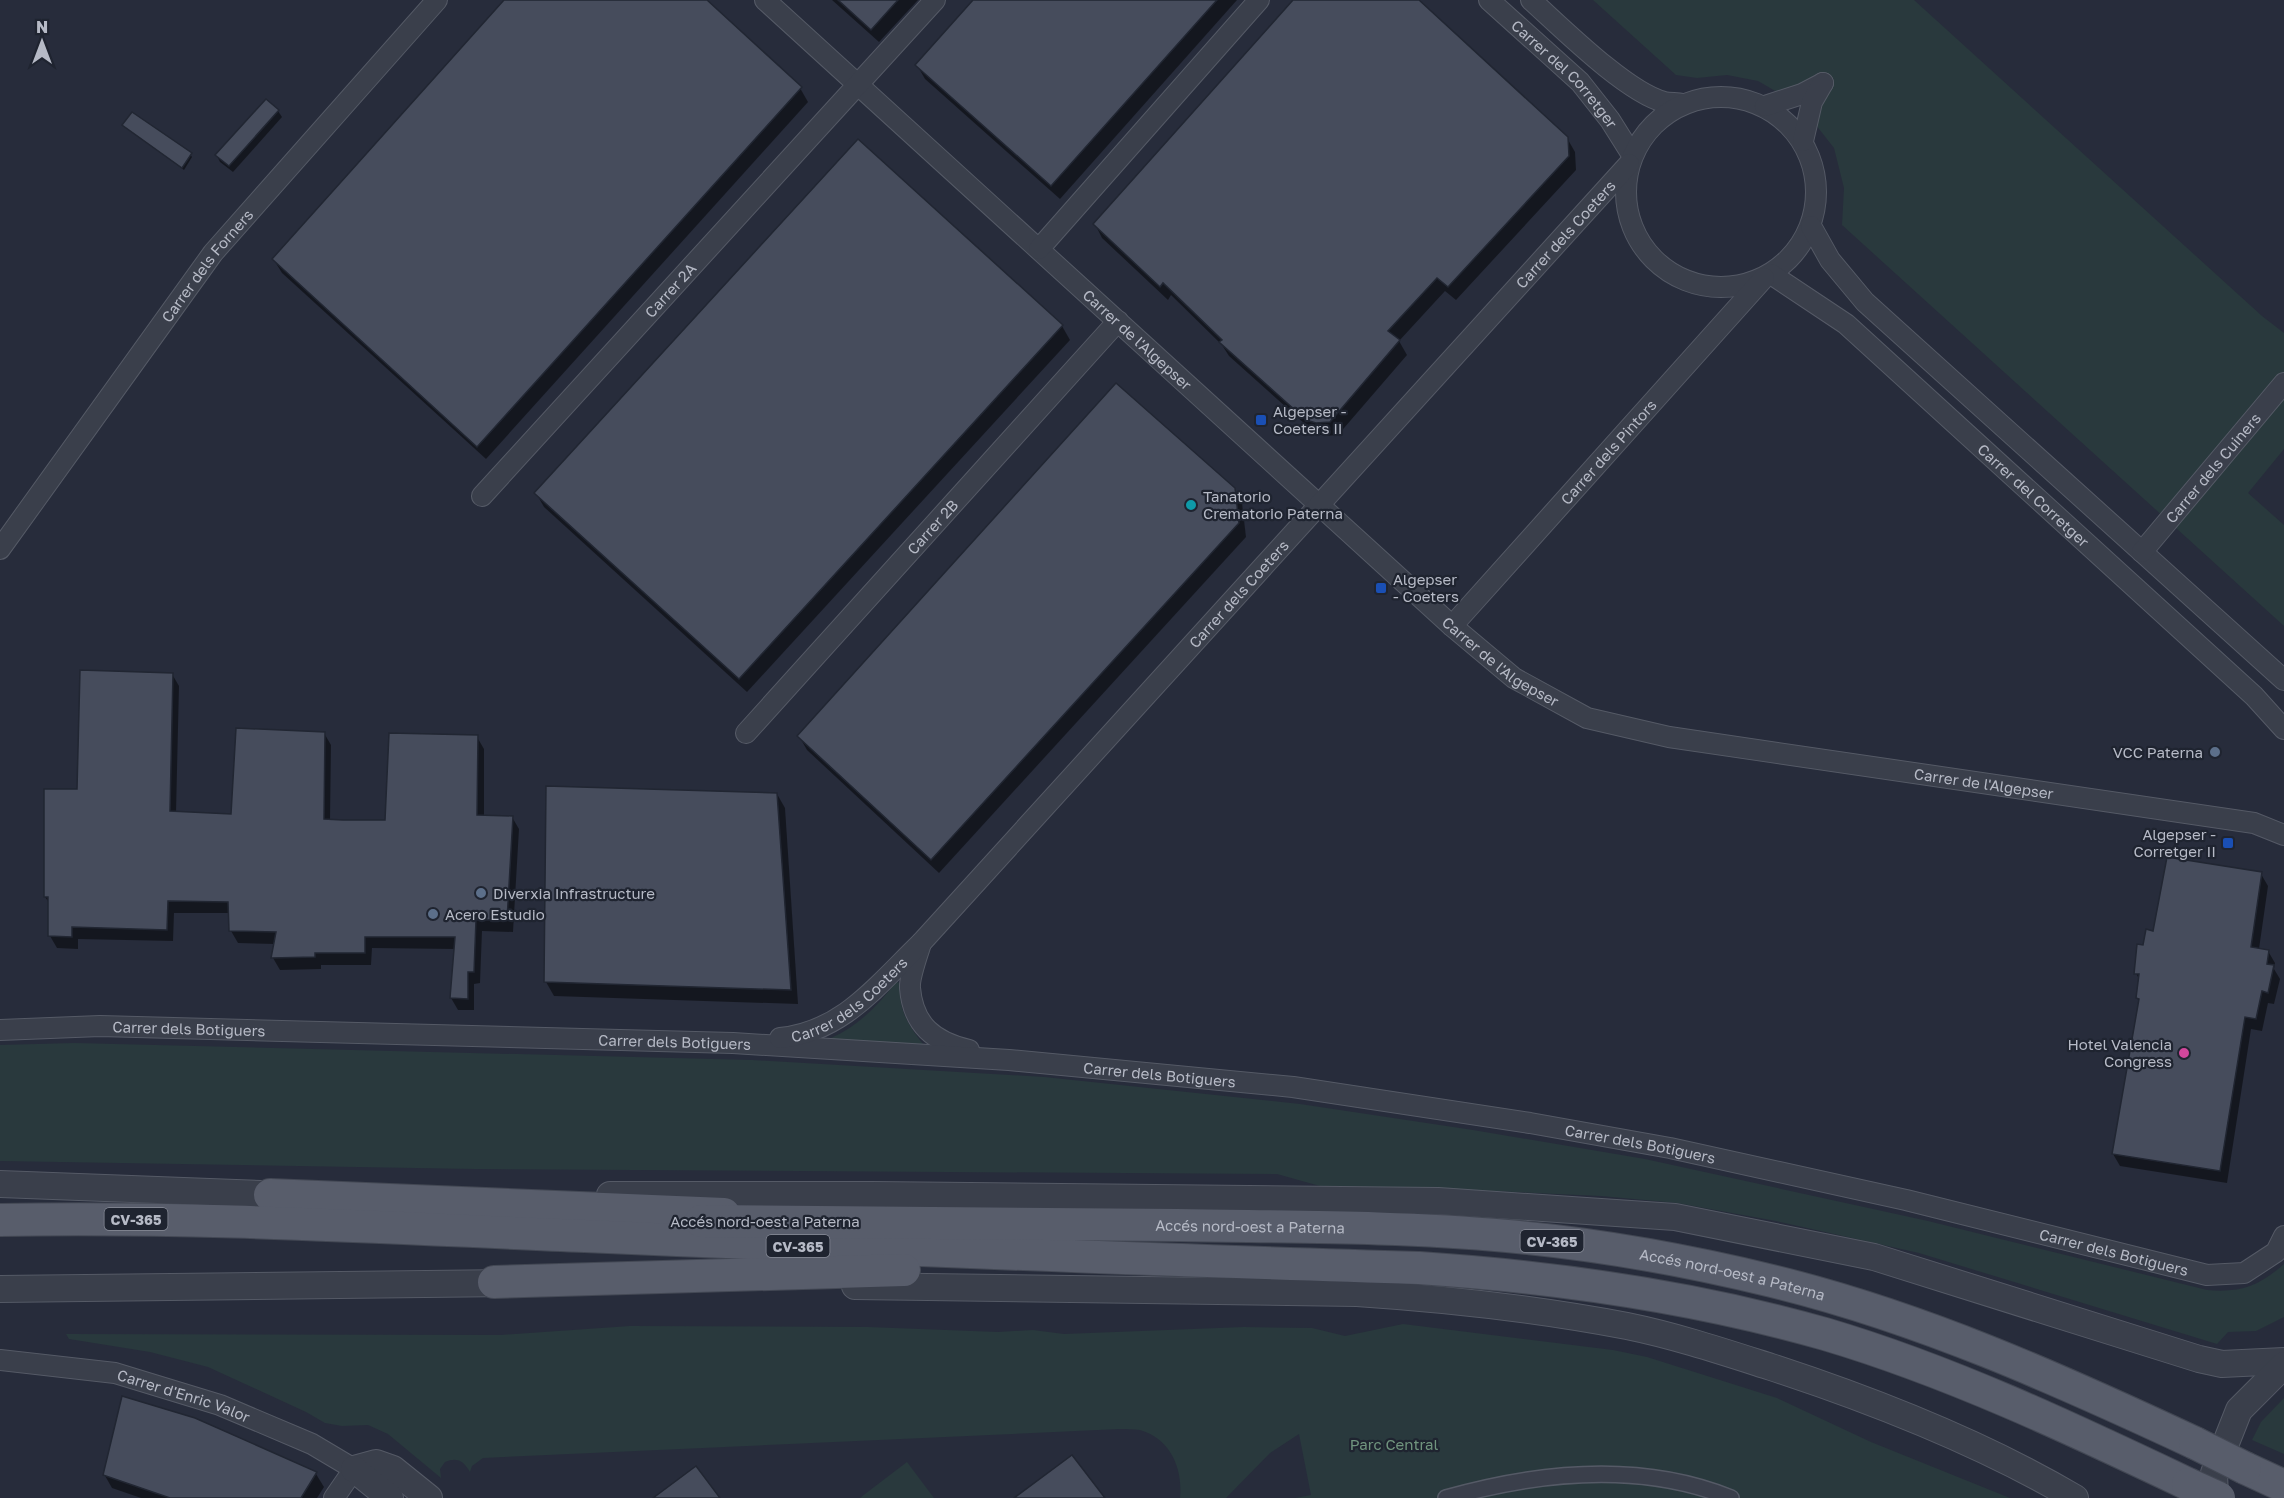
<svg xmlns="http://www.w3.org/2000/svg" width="2284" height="1498" font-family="'Golos Text',sans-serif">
<rect width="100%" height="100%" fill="#272c3b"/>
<g fill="#29393d">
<polygon points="1593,0 1914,0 2262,316 2284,333 2284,449 2248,493 2284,525 2284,626 1842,225 1844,188 1834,148 1801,106 1758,81 1727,75 1697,78 1676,75"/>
<path d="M 898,982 L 900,984 C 899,1011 907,1023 923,1044 L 921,1046 L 831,1041 L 831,1038 C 858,1026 878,1006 895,983 Z"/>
<path d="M 75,1043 L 752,1060 L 1044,1077 L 1300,1104 L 1473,1130 L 1645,1159 L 1928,1221 L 2207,1290 C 2241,1293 2259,1286 2284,1264 L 2284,1317 L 2256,1331 L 2228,1332 L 2217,1344 L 1919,1253 L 1776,1221 L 1677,1203 L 1601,1196 L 1469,1190 L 1327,1188 L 1277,1174 L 474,1169 L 0,1161 L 0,1045 Z"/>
<path d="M 1403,1324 L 1613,1350 L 1647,1357 L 1777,1398 L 1871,1442 L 2010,1498 L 1295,1498 L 1311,1495 L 1299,1434 L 1270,1453 L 1226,1498 L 1180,1498 C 1183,1469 1171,1439 1140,1430 C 1134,1429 1126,1429 1120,1429 L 483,1458 L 472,1466 L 470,1472 C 463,1461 458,1457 445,1462 L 440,1469 L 441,1478 L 388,1434 L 368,1425 L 342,1426 L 325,1423 L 306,1412 L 208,1367 L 150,1352 L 69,1339 L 66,1334 L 501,1335 L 630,1326 L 868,1327 L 998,1332 L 1033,1330 L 1064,1334 L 1244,1327 L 1312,1328 L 1345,1336 Z"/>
<polygon points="2284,1398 2284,1454 2252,1440 2261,1422"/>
<polygon points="907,1462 934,1498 860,1498 865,1494"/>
</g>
<g fill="#0007">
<polygon points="506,0 704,0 800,88 808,102 486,459 282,273 274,260"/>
<polygon points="832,0 918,0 879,42"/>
<polygon points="975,0 1237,0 1060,199 925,79 917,65"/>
<polygon points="1295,0 1416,0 1567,138 1575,152 1576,170 1456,300 1445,291 1399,341 1407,355 1338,435 1325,436 1315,433 1229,356 1222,345 1171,295 1168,300 1102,238 1095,224"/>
<polygon points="278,111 282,117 233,172 220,162 217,156"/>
<polygon points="123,125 190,154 192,157 184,170"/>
<polygon points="1062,326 1070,340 747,692 544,507 536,493"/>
<polygon points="1234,489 1242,503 1246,537 939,873 807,750 799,736"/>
<polygon points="172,674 179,686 176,813 233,815 324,733 331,745 330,821 386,821 477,737 484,749 484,817 512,817 519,829 513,932 482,931 480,983 474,984 474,1010 458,1010 451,998 455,949 372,948 371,965 321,965 321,969 280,970 273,958 275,944 238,943 231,931 230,913 174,913 173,941 78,939 78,949 57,948 50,936 50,904 45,897 79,790"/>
<polygon points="548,787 777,794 785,808 798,1004 554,996 546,982"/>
<polygon points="2261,874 2268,886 2259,949 2268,951 2275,963 2274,969 2280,979 2274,1004 2268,1003 2262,1031 2251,1029 2227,1183 2120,1166 2113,1154 2140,1003 2137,998 2140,981 2136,973 2144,947 2155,932"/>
<polygon points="104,1474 316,1474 324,1487 317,1498 141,1498 112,1488"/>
</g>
<g fill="#464c5c" stroke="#212632" stroke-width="1.5">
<polygon points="504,0 707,0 802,87 477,447 272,259"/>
<polygon points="838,0 898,0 871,30"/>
<polygon points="973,0 1217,0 1051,186 915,65"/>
<polygon points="1293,0 1419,0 1568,137 1569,156 1448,287 1437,278 1388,331 1400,340 1330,422 1316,423 1306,420 1219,342 1222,340 1163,283 1160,287 1093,224"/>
<polygon points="266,99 279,110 229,166 215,155"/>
<polygon points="132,112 192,153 182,168 122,125"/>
<polygon points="858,139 1063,325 739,679 534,493"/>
<polygon points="1116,383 1235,488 1239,523 931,860 797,736"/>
<polygon points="80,670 173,673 170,811 231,814 236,728 325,732 324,819 343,820 385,820 389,733 478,735 477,815 513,816 507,920 476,920 474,972 468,972 468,999 450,998 455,937 365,937 365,953 315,953 315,957 271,958 276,932 229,931 228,902 168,901 167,930 72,927 72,937 48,936 48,897 44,897 44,789 77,789"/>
<polygon points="546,786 777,793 791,990 544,982"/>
<polygon points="2167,857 2262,872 2251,947 2269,950 2267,964 2274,965 2268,993 2262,991 2256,1019 2245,1017 2220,1171 2112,1154 2139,999 2136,998 2139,974 2134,974 2137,944 2143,945 2146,929 2153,931"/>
<polygon points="122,1396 195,1418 317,1472 301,1498 170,1498 103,1475"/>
<polygon points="1072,1455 1105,1498 1014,1498"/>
<polygon points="696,1466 720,1498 653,1498"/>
</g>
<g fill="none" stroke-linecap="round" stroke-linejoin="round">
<defs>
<path id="pedestrian" d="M 1446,1498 C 1538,1472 1640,1461 1731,1498"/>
<g id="minor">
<path id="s1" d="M 765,0 L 1452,626 L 1514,678 L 1587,718 L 1669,737 L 2254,823 L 2284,835"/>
<path id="s2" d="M 1489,0 L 1580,82 L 1610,120 L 1632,155"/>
<path d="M 1531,0 C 1561,27 1626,92 1664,102 C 1670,103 1677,103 1683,104"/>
<circle cx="1721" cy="192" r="95"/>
<polyline points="1765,106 1802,94 1823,83"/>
<polyline points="1803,141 1812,102 1823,83"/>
<polyline points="1811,226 1830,260 1865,302 2284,680"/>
<polyline points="1039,249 1259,0"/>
<path id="s3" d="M 1771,274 L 1846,324 L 2254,696 L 2284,729"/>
<path id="s4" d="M 482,496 L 935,0"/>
<path id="s5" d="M 0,549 L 213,253 L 437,0"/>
<path id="s6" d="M 2142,552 L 2284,383"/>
<path id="s7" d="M 1452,626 L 1764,278"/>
<path id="s8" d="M 746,733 L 1118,321"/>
<path d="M 921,943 C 918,954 909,977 910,988 C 913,1025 934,1042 969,1050"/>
<path id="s9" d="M 0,1030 L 100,1026 L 733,1043 L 1009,1060 L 1293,1087 L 1530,1123 L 1670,1148 L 1906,1200 L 2207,1275 L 2244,1273 L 2276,1252 L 2284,1236"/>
<path id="s10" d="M 780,1038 C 843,1032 878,984 921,943 L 1629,164"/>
<path id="s11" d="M 0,1360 L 115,1373 L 220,1405 L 312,1444 L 354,1469 L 334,1498"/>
</g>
<g id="tertiary">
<polyline points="0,1184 288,1195"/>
<polyline points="610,1195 874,1195 1438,1201 1675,1217 1874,1257 2199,1359 2222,1364 2284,1361"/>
<path d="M 855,1286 L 1357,1293 C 1448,1299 1538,1309 1627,1326 C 1676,1336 1724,1352 1771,1367 C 1875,1401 1980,1442 2075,1498"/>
<polyline points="0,1289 513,1283"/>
<polyline points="354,1469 376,1463 393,1469 429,1498"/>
<polyline points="354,1469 390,1498"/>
<polyline points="2215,1498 2214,1473 2239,1410 2284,1365"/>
</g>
<g id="primary">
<polyline points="270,1195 724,1214"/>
<path d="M 0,1220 C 195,1216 390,1228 585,1236 C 863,1248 1141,1260 1419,1268 C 1556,1277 1692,1296 1825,1334 C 1950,1371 2070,1428 2188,1484"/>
<path id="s12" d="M 701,1221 C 860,1221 1019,1223 1177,1225 C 1287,1227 1398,1226 1507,1236 C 1596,1244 1686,1260 1772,1281 C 1920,1317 2058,1379 2195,1443"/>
<polyline points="494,1282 904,1270"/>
<polyline points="2245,1468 2284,1486"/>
</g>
</defs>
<use href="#pedestrian" stroke="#555a66" stroke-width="18"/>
<use href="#minor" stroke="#555a66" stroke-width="22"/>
<use href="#tertiary" stroke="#555a66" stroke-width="28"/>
<use href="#primary" stroke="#434854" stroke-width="34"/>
<use href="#pedestrian" stroke="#3a3f4b" stroke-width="15"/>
<use href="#minor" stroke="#3a3f4b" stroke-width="20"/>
<use href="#tertiary" stroke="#3a3f4b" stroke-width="26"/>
<use href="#primary" stroke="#585d6b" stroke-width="32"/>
<defs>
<g id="primary-bridge">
<polyline points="2195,1443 2245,1468"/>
<polyline points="2188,1484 2219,1498"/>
</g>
</defs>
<use href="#primary-bridge" stroke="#434854" stroke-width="34" stroke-linecap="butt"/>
<use href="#primary-bridge" stroke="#585d6b" stroke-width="32"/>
</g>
<g fill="#1a4fb4" stroke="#1f2430" stroke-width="2">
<rect x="1255" y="414" width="12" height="12" rx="3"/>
<rect x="1375" y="582" width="12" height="12" rx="3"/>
<rect x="2222" y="837" width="12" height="12" rx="3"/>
</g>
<circle fill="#0f9aa8" stroke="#1f2430" stroke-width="2" cx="1191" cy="505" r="6"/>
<g fill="#5c6f8a" stroke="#1f2430" stroke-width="2">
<circle cx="2215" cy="752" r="6"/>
<circle cx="481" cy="893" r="6"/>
<circle cx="433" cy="914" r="6"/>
</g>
<circle fill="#d1479c" stroke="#1f2430" stroke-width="2" cx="2184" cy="1053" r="6"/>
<g text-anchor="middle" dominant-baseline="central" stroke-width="4.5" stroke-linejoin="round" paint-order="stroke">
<g fill="#1f2430" stroke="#898d99" stroke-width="1.5">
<rect x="104.5" y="1208" width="63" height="22" rx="4.5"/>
<rect x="1520.5" y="1230" width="63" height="22" rx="4.5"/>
<rect x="766.5" y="1235" width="63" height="22" rx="4.5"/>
</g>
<g font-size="14" font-weight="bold" fill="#b6bac6">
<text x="136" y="1219">CV-365</text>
<text x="1552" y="1241">CV-365</text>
<text x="798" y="1246">CV-365</text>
</g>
<g font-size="15" fill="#b6bac6" stroke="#1f2430">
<text stroke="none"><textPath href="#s2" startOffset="106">Carrer del Corretger</textPath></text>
<text stroke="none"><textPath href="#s10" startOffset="1132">Carrer dels Coeters</textPath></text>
<text stroke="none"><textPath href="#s5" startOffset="351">Carrer dels Forners</textPath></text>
<text stroke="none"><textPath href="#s4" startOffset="279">Carrer 2A</textPath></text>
<text stroke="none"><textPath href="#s1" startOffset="504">Carrer de l'Algepser</textPath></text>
<text stroke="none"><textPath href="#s7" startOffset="234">Carrer dels Pintors</textPath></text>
<text stroke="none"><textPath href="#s6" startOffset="110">Carrer dels Cuiners</textPath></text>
<text stroke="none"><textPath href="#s3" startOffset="344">Carrer del Corretger</textPath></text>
<text stroke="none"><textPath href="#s8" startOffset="278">Carrer 2B</textPath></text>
<text stroke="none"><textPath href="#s10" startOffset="646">Carrer dels Coeters</textPath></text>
<text stroke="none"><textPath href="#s1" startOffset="990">Carrer de l'Algepser</textPath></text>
<text stroke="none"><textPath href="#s1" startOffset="1496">Carrer de l'Algepser</textPath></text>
<text stroke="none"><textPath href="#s10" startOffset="81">Carrer dels Coeters</textPath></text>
<text stroke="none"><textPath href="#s9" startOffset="189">Carrer dels Botiguers</textPath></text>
<text stroke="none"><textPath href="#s9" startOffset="675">Carrer dels Botiguers</textPath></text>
<text stroke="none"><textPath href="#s9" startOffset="1161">Carrer dels Botiguers</textPath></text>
<text stroke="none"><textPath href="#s9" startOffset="1647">Carrer dels Botiguers</textPath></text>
<text x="765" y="1221">Accés nord-oest a Paterna</text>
<text stroke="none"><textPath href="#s12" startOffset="549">Accés nord-oest a Paterna</textPath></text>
<text stroke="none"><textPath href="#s9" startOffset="2133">Carrer dels Botiguers</textPath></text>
<text stroke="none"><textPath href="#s12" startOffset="1035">Accés nord-oest a Paterna</textPath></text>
<text stroke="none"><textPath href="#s11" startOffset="188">Carrer d'Enric Valor</textPath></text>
</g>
<g font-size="15" fill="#b6bac6" stroke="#1f2430" text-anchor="start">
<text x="1273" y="411">Algepser -<tspan x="1273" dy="17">Coeters II</tspan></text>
<text x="1203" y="496">Tanatorio<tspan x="1203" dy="17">Crematorio Paterna</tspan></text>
<text x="1393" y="579">Algepser<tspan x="1393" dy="17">- Coeters</tspan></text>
<text x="2203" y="752" text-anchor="end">VCC Paterna</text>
<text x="2216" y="834" text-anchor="end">Algepser -<tspan x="2216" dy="17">Corretger II</tspan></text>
<text x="493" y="893">Diverxia Infrastructure</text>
<text x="445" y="914">Acero Estudio</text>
<text x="2172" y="1044" text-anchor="end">Hotel Valencia<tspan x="2172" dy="17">Congress</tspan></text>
</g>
<g font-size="15" fill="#70947e" stroke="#1f2430">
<text x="1394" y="1444">Parc Central</text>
</g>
</g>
<g transform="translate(42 42)" stroke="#1f2430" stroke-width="4.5" paint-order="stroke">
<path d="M0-4.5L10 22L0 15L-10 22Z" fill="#b6bac6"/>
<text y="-9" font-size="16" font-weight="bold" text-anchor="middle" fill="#b6bac6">N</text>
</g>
</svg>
